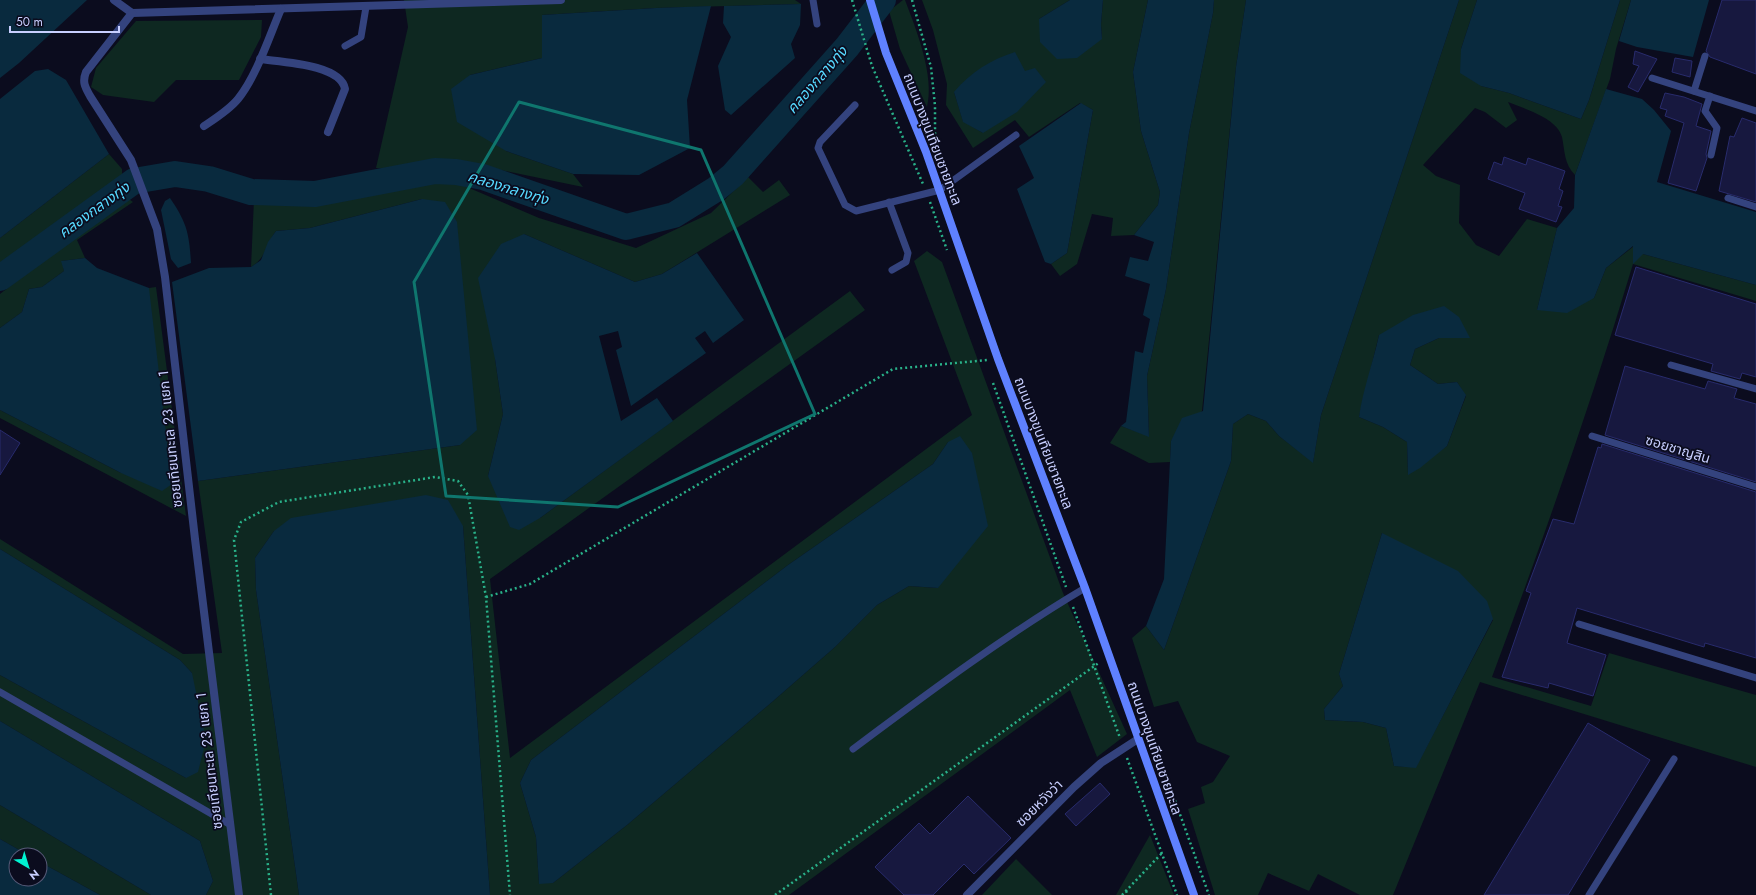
<svg xmlns="http://www.w3.org/2000/svg" width="1756" height="895" font-family="Jost,'Noto Sans Thai',sans-serif">
<rect width="100%" height="100%" fill="#0b0c1e"/>
<g fill="#0e2821" fill-rule="evenodd">
<polygon points="404,0 795,0 801,4 656,8 542,15 542,58 470,75 506,151 573,174 583,187 481,166 389,169 376,168 408,27"/>
<path d="M 903,0 L 905,0 C 916,29 935,76 927,107 L 900,49 L 889,11 Z"/>
<path d="M 922,0 L 1070,0 L 1039,19 L 1102,39 L 1101,24 L 1103,0 L 1148,0 L 1133,72 L 1141,131 L 1160,192 L 1158,205 L 1134,235 L 1111,236 L 1113,218 L 1092,214 L 1077,264 L 1060,276 L 1051,264 L 1067,253 L 1093,110 L 1080,103 L 1029,137 L 1015,120 L 973,148 L 946,105 L 947,84 L 933,30 ZM 954,92 L 983,133 L 963,121 Z"/>
<polygon points="1214,0 1246,0 1236,67 1202,411 1171,441 1170,462 1149,463 1110,443 1121,426 1149,436 1147,376 1166,289 1189,133 1213,13"/>
<path d="M 1459,0 L 1477,0 L 1461,49 L 1481,86 L 1509,93 L 1581,119 L 1589,100 L 1620,0 L 1631,0 L 1616,49 L 1610,79 L 1575,175 C 1564,164 1565,152 1562,137 C 1557,118 1525,109 1508,102 L 1517,120 L 1506,128 L 1485,112 L 1475,108 L 1423,165 L 1436,176 L 1460,185 L 1459,223 L 1476,245 L 1499,256 L 1527,219 L 1557,228 L 1537,310 L 1594,298 L 1606,268 L 1634,246 L 1643,254 L 1756,285 L 1756,301 L 1633,264 C 1591,404 1543,540 1492,677 L 1591,706 L 1609,653 L 1756,695 L 1756,767 L 1480,682 L 1393,895 L 1360,895 L 1318,874 L 1309,891 L 1268,873 L 1258,895 L 1215,895 L 1188,809 L 1205,803 L 1201,787 L 1213,782 L 1230,756 L 1197,742 L 1178,701 L 1154,707 L 1132,638 L 1146,626 L 1164,650 L 1231,461 L 1233,424 L 1248,414 L 1266,421 L 1279,436 L 1313,462 L 1321,415 ZM 1379,335 L 1470,338 L 1439,338 L 1415,349 L 1410,365 L 1438,384 L 1457,382 L 1466,396 L 1447,446 L 1408,474 L 1407,442 L 1383,427 L 1359,417 ZM 1382,533 L 1493,620 L 1416,767 L 1394,766 L 1386,728 L 1363,722 L 1325,720 L 1324,709 L 1343,686 L 1339,674 Z"/>
<polygon points="262,20 261,37 239,80 176,80 154,102 103,95 91,87 96,68 136,21"/>
<polygon points="109,154 122,169 122,178 105,194 0,271 0,238"/>
<path d="M 748,177 L 763,192 L 779,180 L 790,195 L 662,274 L 635,282 L 524,234 L 495,359 L 503,414 L 488,476 L 540,518 L 850,291 L 865,310 L 490,579 L 510,758 L 972,415 L 914,261 L 927,251 L 942,262 L 1063,593 L 1127,734 L 1097,757 L 1070,690 L 789,895 L 490,895 L 463,526 L 274,531 L 255,558 L 256,590 L 299,895 L 206,895 L 213,881 L 200,841 L 0,721 L 0,675 L 186,778 L 192,673 L 180,660 L 0,549 L 0,539 L 183,654 L 222,653 L 198,481 L 460,445 L 422,199 L 310,228 L 276,231 C 265,246 266,258 251,267 L 254,199 L 297,203 L 453,181 L 539,218 L 636,248 L 711,213 ZM 948,442 L 938,588 L 909,586 L 877,605 L 835,647 L 772,702 L 627,825 L 553,883 L 539,883 L 536,837 L 520,783 L 531,760 L 788,565 L 933,464 Z"/>
<polygon points="126,197 133,202 77,240 85,258 62,261 64,271 42,287 29,289 22,312 0,328 0,294"/>
<polygon points="156,287 186,516 0,418 0,410 121,473 149,288"/>
<polygon points="0,805 151,895 100,895 40,862 40,855 28,855 0,839"/>
<polygon points="1150,835 1174,895 1116,895"/>
<polygon points="1016,859 1052,895 982,895"/>
</g>
<g fill="#092a3e">
<polygon points="0,0 87,0 19,63 0,78"/>
<polygon points="1070,0 1103,0 1101,24 1102,39 1077,58 1057,59 1040,42 1039,19"/>
<polygon points="1148,0 1214,0 1213,13 1189,133 1166,289 1147,376 1149,437 1121,426 1126,422 1135,351 1143,353 1150,319 1143,315 1150,284 1125,276 1130,257 1148,261 1154,242 1134,235 1158,205 1160,192 1141,131 1133,72"/>
<polygon points="1246,0 1459,0 1321,415 1313,463 1279,436 1266,421 1248,414 1233,424 1231,461 1164,650 1146,626 1164,579 1171,441 1182,418 1203,411 1236,67"/>
<polygon points="1477,0 1620,0 1589,100 1581,119 1509,93 1481,86 1460,73 1461,49"/>
<polygon points="1631,0 1709,0 1693,57 1637,47 1619,41"/>
<polygon points="801,4 800,25 791,44 795,58 731,115 725,110 718,66 731,37 723,23 724,6"/>
<polygon points="711,6 687,100 690,148 639,175 573,174 506,151 457,122 451,89 470,75 542,58 542,15 656,8"/>
<path d="M 1015,52 L 1025,71 L 1035,68 L 1046,82 L 1017,112 L 983,133 L 963,122 L 954,92 C 971,72 990,60 1015,52 Z"/>
<polygon points="48,69 66,80 109,154 0,238 0,99 35,71"/>
<polygon points="1606,89 1642,99 1654,110 1671,131 1657,182 1756,212 1756,285 1643,254 1633,264 1633,246 1606,268 1594,298 1567,313 1537,310 1557,228 1574,208 1575,175"/>
<polygon points="1081,103 1093,110 1067,253 1051,264 1045,262 1017,189 1034,178 1019,146"/>
<path d="M 170,198 C 187,223 189,233 191,263 L 178,268 L 171,259 L 161,210 L 165,201 Z"/>
<polygon points="422,199 445,202 457,222 477,430 460,445 198,481 172,282 209,268 251,267 261,260 268,242 276,231 310,228"/>
<polygon points="524,234 635,282 662,274 697,253 744,320 713,343 705,331 695,338 706,353 631,406 616,350 622,347 618,331 599,336 621,421 657,398 673,421 540,518 519,530 510,527 488,476 503,414 495,359 478,278 501,244"/>
<polygon points="85,258 97,268 149,288 172,484 162,491 121,473 0,410 0,328 22,312 29,289 42,287 64,271 61,261"/>
<path d="M 1444,306 L 1459,317 L 1470,338 L 1439,338 L 1415,349 L 1410,365 L 1438,384 L 1457,382 L 1466,395 L 1447,446 L 1420,468 L 1408,475 L 1407,442 L 1383,427 L 1359,417 C 1363,389 1373,363 1379,335 L 1413,315 Z"/>
<polygon points="960,436 972,453 988,526 938,588 909,586 877,605 835,647 772,702 627,825 553,883 539,884 536,837 520,783 531,760 788,565 933,464 948,442"/>
<polygon points="426,495 448,500 463,526 490,895 299,895 256,590 255,558 274,531 291,518"/>
<polygon points="1382,533 1458,571 1487,601 1493,619 1416,768 1394,766 1386,728 1363,722 1325,720 1324,709 1343,686 1339,674"/>
<polygon points="0,549 180,660 192,673 206,740 198,772 186,778 0,675"/>
<polygon points="0,721 200,841 213,881 206,895 151,895 0,805"/>
<polygon points="0,839 28,855 16,855 16,879 40,879 40,862 100,895 0,895"/>
</g>
<g fill="none" stroke-linecap="round" stroke-linejoin="round">
<polyline stroke="#092a3e" stroke-width="26" points="0,278 134,181 175,174 209,179 251,192 315,194 435,171 456,172 483,177 626,227 674,215 716,189 733,175 847,47 883,0"/>
</g>
<g fill="#17183f" stroke="#282b6c">
<polygon points="1722,0 1756,0 1756,74 1710,57 1706,51"/>
<polygon points="1635,51 1657,59 1638,92 1628,87 1639,66 1633,64"/>
<polygon points="1675,58 1692,61 1690,77 1672,72"/>
<polygon points="1665,93 1684,97 1702,104 1696,126 1711,131 1706,154 1707,158 1696,191 1668,183 1684,123 1665,116 1667,110 1660,108"/>
<polygon points="1742,118 1756,123 1756,202 1719,191 1730,136 1734,137"/>
<polygon points="1504,157 1526,165 1528,158 1565,171 1559,189 1563,191 1558,206 1562,207 1556,222 1519,209 1525,193 1488,179 1494,162 1502,165"/>
<polygon points="1636,267 1756,304 1756,377 1742,373 1740,379 1711,371 1713,364 1615,335"/>
<polygon points="1625,366 1705,389 1708,381 1737,389 1734,398 1756,404 1756,482 1605,435"/>
<polygon points="0,430 20,443 0,475"/>
<polygon points="1602,444 1756,492 1756,658 1705,643 1704,647 1577,608 1567,643 1606,655 1593,696 1549,683 1548,688 1502,677 1531,593 1526,591 1553,519 1574,524 1598,447 1601,448"/>
<polygon points="1588,723 1650,760 1568,895 1484,895"/>
<polygon points="1100,783 1110,794 1076,826 1065,814"/>
<polygon points="968,796 1011,838 974,874 964,864 933,895 904,895 875,867 919,823 930,834"/>
</g>
<g fill="none" stroke-linecap="round" stroke-linejoin="round">
<g stroke="#29b189" stroke-width="2.5" stroke-dasharray="2 3" stroke-linecap="butt">
<polyline points="852,0 872,66 923,184"/>
<polyline points="912,0 931,67 935,106 935,135 943,164"/>
<polyline points="930,202 947,250"/>
<polyline points="993,383 1066,587"/>
<polyline points="486,597 530,584 893,369 987,360"/>
<polyline points="1073,607 1120,738"/>
<polyline points="1136,692 1209,895"/>
<polyline points="1127,758 1177,895"/>
<polyline points="1126,891 1128,895"/>
<polyline points="271,895 234,540 241,522 279,502 435,477 458,481 468,495 486,597 510,895"/>
<polyline points="775,895 1100,662"/>
<polyline points="1122,895 1163,852"/>
</g>
<g stroke="#34437e" stroke-width="7">
<polyline points="813,0 817,24"/>
<polyline points="345,46 361,37 366,7"/>
<polyline points="1652,78 1756,111"/>
<polyline points="1694,91 1705,56"/>
<polyline points="1710,96 1705,111 1717,128 1711,155"/>
<polyline points="855,105 820,142 818,148 845,205 856,211 940,190 1016,135"/>
<polyline points="1728,198 1756,207"/>
<polyline points="889,202 908,253 906,262 892,270"/>
<polyline points="1671,365 1756,389"/>
<polyline points="1592,436 1756,487"/>
<polyline points="1579,624 1756,678"/>
<polyline points="0,692 229,824"/>
<path d="M 853,749 C 928,693 1004,636 1085,588"/>
<polyline points="1589,895 1674,759"/>
</g>
<g stroke="#34437e" stroke-width="8">
<polyline points="114,0 132,13 561,0"/>
<path d="M 132,13 L 86,72 C 82,82 85,87 90,96 L 131,160 L 157,229 L 165,277 L 195,539 L 239,895"/>
<path d="M 260,59 C 280,62 341,64 345,89 L 328,132"/>
<path d="M 204,126 C 216,118 229,110 238,99 C 257,75 269,37 281,9"/>
<polyline points="967,895 1074,787 1101,763 1138,739"/>
</g>
<polyline stroke="#5f81ff" stroke-width="8" points="870,0 886,53 926,152 998,359 1085,588 1194,895"/>
</g>
<path fill="none" stroke="#0f766e" stroke-width="3" stroke-linejoin="round" d="M 519,102 L 701,150 L 815,414 L 618,507 L 446,496 L 414,282 Z"/>
<g text-anchor="middle" dominant-baseline="central" stroke-width="3.5" stroke-linejoin="round" paint-order="stroke">
<g font-size="14" fill="#c8cfff" stroke="#0b0c1e">
<text transform="translate(933 139) rotate(69)">ถนนบางขุนเทียนชายทะเล</text>
<text transform="translate(170 439) rotate(-96)">ซอยเทียนทะเล 23 แยก 1</text>
<text transform="translate(1044 443) rotate(69)">ถนนบางขุนเทียนชายทะเล</text>
<text transform="translate(1678 449) rotate(17)">ซอยชาญสิน</text>
<text transform="translate(1155 748) rotate(71)">ถนนบางขุนเทียนชายทะเล</text>
<text transform="translate(209 761) rotate(-97)">ซอยเทียนทะเล 23 แยก 1</text>
<text transform="translate(1039 803) rotate(-45)">ซอยหวังว่า</text>
</g>
<g font-size="15" font-style="italic" fill="#56d9ff" stroke="#0b0c1e">
<text transform="translate(817 80) rotate(-49)">คลองกลางทุ่ง</text>
<text transform="translate(508 188) rotate(17)">คลองกลางทุ่ง</text>
<text transform="translate(94 210) rotate(-36)">คลองกลางทุ่ง</text>
</g>
</g>
<g transform="translate(28 867) rotate(142)"><circle r="19" fill="#0b0c1e" stroke="#575a78"/>
<path d="M0-3L7 15L0 10L-7 15Z" fill="#00f3d1"/>
<text y="-6" font-size="11" font-weight="bold" text-anchor="middle" fill="#c8cfff">N</text>
</g>
<path d="M10 26v6h109v-6" fill="none" stroke="#c8cfff" stroke-width="2"/>
<text x="16" y="26" font-size="12" fill="#c8cfff" stroke="#0b0c1e" stroke-width="3" paint-order="stroke">50 m</text>
</svg>
